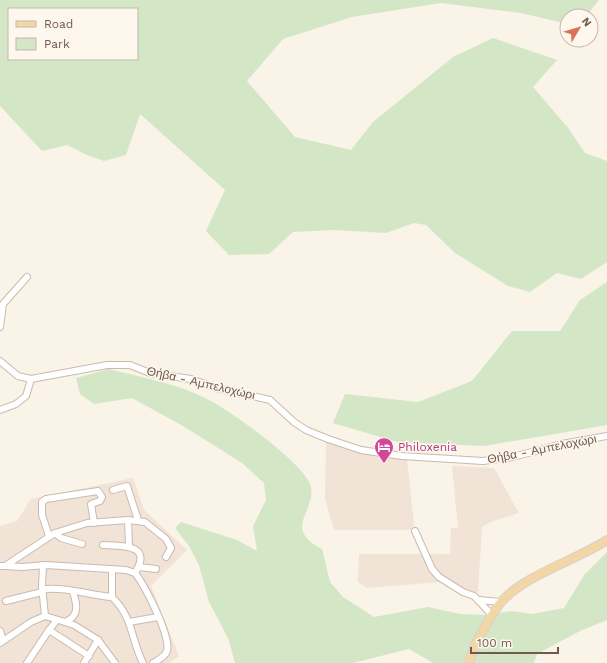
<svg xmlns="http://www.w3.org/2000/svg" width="607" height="663" font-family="'Work Sans',sans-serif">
<rect width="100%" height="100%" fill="#faf3e7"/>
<g fill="#f1e4d6">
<polygon points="326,442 366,454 407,460 414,525 410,530 334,530 325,499"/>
<polygon points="452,466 494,468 519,513 493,521 482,527 478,593 440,582 367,588 358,582 359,554 450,554 451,528 458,528"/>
<polygon points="133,478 144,510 187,550 151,586 179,656 169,663 0,663 0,526 17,521 31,499"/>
</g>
<g fill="#d3e7c6" fill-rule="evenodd">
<path d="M 0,0 L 599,0 L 586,16 L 567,16 L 567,24 L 521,13 L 441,3 L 352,17 L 283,39 L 247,81 L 295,137 L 351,150 L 373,122 L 453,57 L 493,38 L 557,60 L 533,87 L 569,129 L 585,153 L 607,161 L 607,262 L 581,279 L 557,273 L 530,292 L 508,286 L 455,253 L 426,225 L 414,223 L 386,233 L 335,230 L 293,232 L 269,254 L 229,255 L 206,231 L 225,190 L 140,114 L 126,155 L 104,161 L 87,155 L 67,145 L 42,151 L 0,106 ZM 9,9 L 137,9 L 137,59 L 9,59 Z"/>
<polygon points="607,282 607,425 484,446 397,442 333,423 345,394 418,402 472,381 512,331 560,331 580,300"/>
<path d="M 109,369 C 140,377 174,383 203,397 C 226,407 301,461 310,484 C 319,510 280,528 322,549 L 330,582 L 343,597 L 374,617 L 428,607 L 460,614 L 484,615 L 511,611 L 532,614 L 564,608 L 585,574 L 607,552 L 607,620 L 580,631 L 537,654 L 534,663 L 433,663 L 409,649 L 353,663 L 235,663 L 228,638 L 209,602 L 199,565 L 189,546 L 175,528 L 181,522 L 237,540 L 257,551 L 253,526 L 266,500 L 264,483 L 242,463 L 183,426 L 132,398 L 94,404 L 80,394 L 76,378 Z"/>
</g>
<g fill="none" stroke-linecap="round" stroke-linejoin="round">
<defs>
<g id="minor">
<polyline points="0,327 3,304 27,277"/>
<polyline points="0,361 18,376 31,379 107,365 130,365 150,373 191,379 216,388 270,400 294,422 306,430 328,439 361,450 402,456 483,461 513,457 562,444 607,436"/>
<polyline points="0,410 16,404 26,396 31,379"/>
<polyline points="113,490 127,486 138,520"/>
<polyline points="128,520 129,546"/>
<polyline points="415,531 432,569 439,577 463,592 474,596 492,615"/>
<polyline points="55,533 61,538 82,544"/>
<polyline points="49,536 42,515 42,502 46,499 98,491 102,497 100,501 91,504 94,523"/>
<path d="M 103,545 C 123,546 153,544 135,573"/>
<path d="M 43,565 L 42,586 L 45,616 L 65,622 C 80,616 77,604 73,592"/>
<polyline points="0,566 5,566 55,533 87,523 128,520 145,522 166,539 171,548 166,557"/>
<path d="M 5,566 L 22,567 L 46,565 L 126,570 L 135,573 C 145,586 171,636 167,651 C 165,657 158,660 153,663"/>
<polyline points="139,567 156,569"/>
<path d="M 42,590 C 59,585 93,596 112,597 C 134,619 130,637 143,663"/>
<polyline points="112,597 112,570"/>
<polyline points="479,600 501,602"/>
<polyline points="6,601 42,592"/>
<polyline points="65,622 74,625 98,640 84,663"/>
<polyline points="129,622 158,617"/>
<polyline points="49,630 89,656"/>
<polyline points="0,631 3,640"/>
<polyline points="98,640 115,663"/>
<polyline points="0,643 31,622 45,616"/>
<polyline points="27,663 49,630 57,620"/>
</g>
<path id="major" d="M 469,663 C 471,652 477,642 482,632 C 488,622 494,610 502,601 C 527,574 575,561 607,540"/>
</defs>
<use href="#minor" stroke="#cbbaae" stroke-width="8"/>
<use href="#major" stroke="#d7d1cd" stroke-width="10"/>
<use href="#minor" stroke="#fff" stroke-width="6"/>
<use href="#major" stroke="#f3d6a5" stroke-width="8"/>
</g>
<defs>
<symbol id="hotel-pin" viewBox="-11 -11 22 30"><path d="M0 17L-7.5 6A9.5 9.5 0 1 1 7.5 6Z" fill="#d1479c" stroke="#fdf7ed"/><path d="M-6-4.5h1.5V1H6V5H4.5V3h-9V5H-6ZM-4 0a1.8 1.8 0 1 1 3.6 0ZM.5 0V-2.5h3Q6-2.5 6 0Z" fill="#fff"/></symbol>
</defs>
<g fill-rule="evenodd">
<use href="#hotel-pin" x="373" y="436" width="22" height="30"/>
</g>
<g text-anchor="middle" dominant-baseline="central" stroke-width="3" stroke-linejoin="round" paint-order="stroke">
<g font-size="12" fill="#715a4d" stroke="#fdf7ed">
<text transform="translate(201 383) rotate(13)">Θήβα - Αμπελοχώρι</text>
<text transform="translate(542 449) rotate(-11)">Θήβα - Αμπελοχώρι</text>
</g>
<g font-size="12" fill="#b23c85" stroke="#fdf7ed" text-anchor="start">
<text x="398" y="447">Philoxenia</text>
</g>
</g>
<rect x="8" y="8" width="130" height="52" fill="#fdf7ed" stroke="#c5b8ad"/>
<rect x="16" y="21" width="20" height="6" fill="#f3d6a5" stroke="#c5b8ad"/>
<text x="44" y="28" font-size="12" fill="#715a4d">Road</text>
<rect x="16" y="38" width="20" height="12" fill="#d3e7c6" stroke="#c5b8ad"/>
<text x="44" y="48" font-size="12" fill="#715a4d">Park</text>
<g transform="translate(579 28) rotate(52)"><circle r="19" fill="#fdf7ed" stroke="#c5b8ad"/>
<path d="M0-3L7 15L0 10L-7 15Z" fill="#d97357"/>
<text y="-6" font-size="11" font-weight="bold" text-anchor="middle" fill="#715a4d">N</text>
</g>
<path d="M471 647v6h87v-6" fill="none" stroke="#715a4d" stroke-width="2"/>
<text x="477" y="647" font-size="12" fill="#715a4d" stroke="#fdf7ed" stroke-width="3" paint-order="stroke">100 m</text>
</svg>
